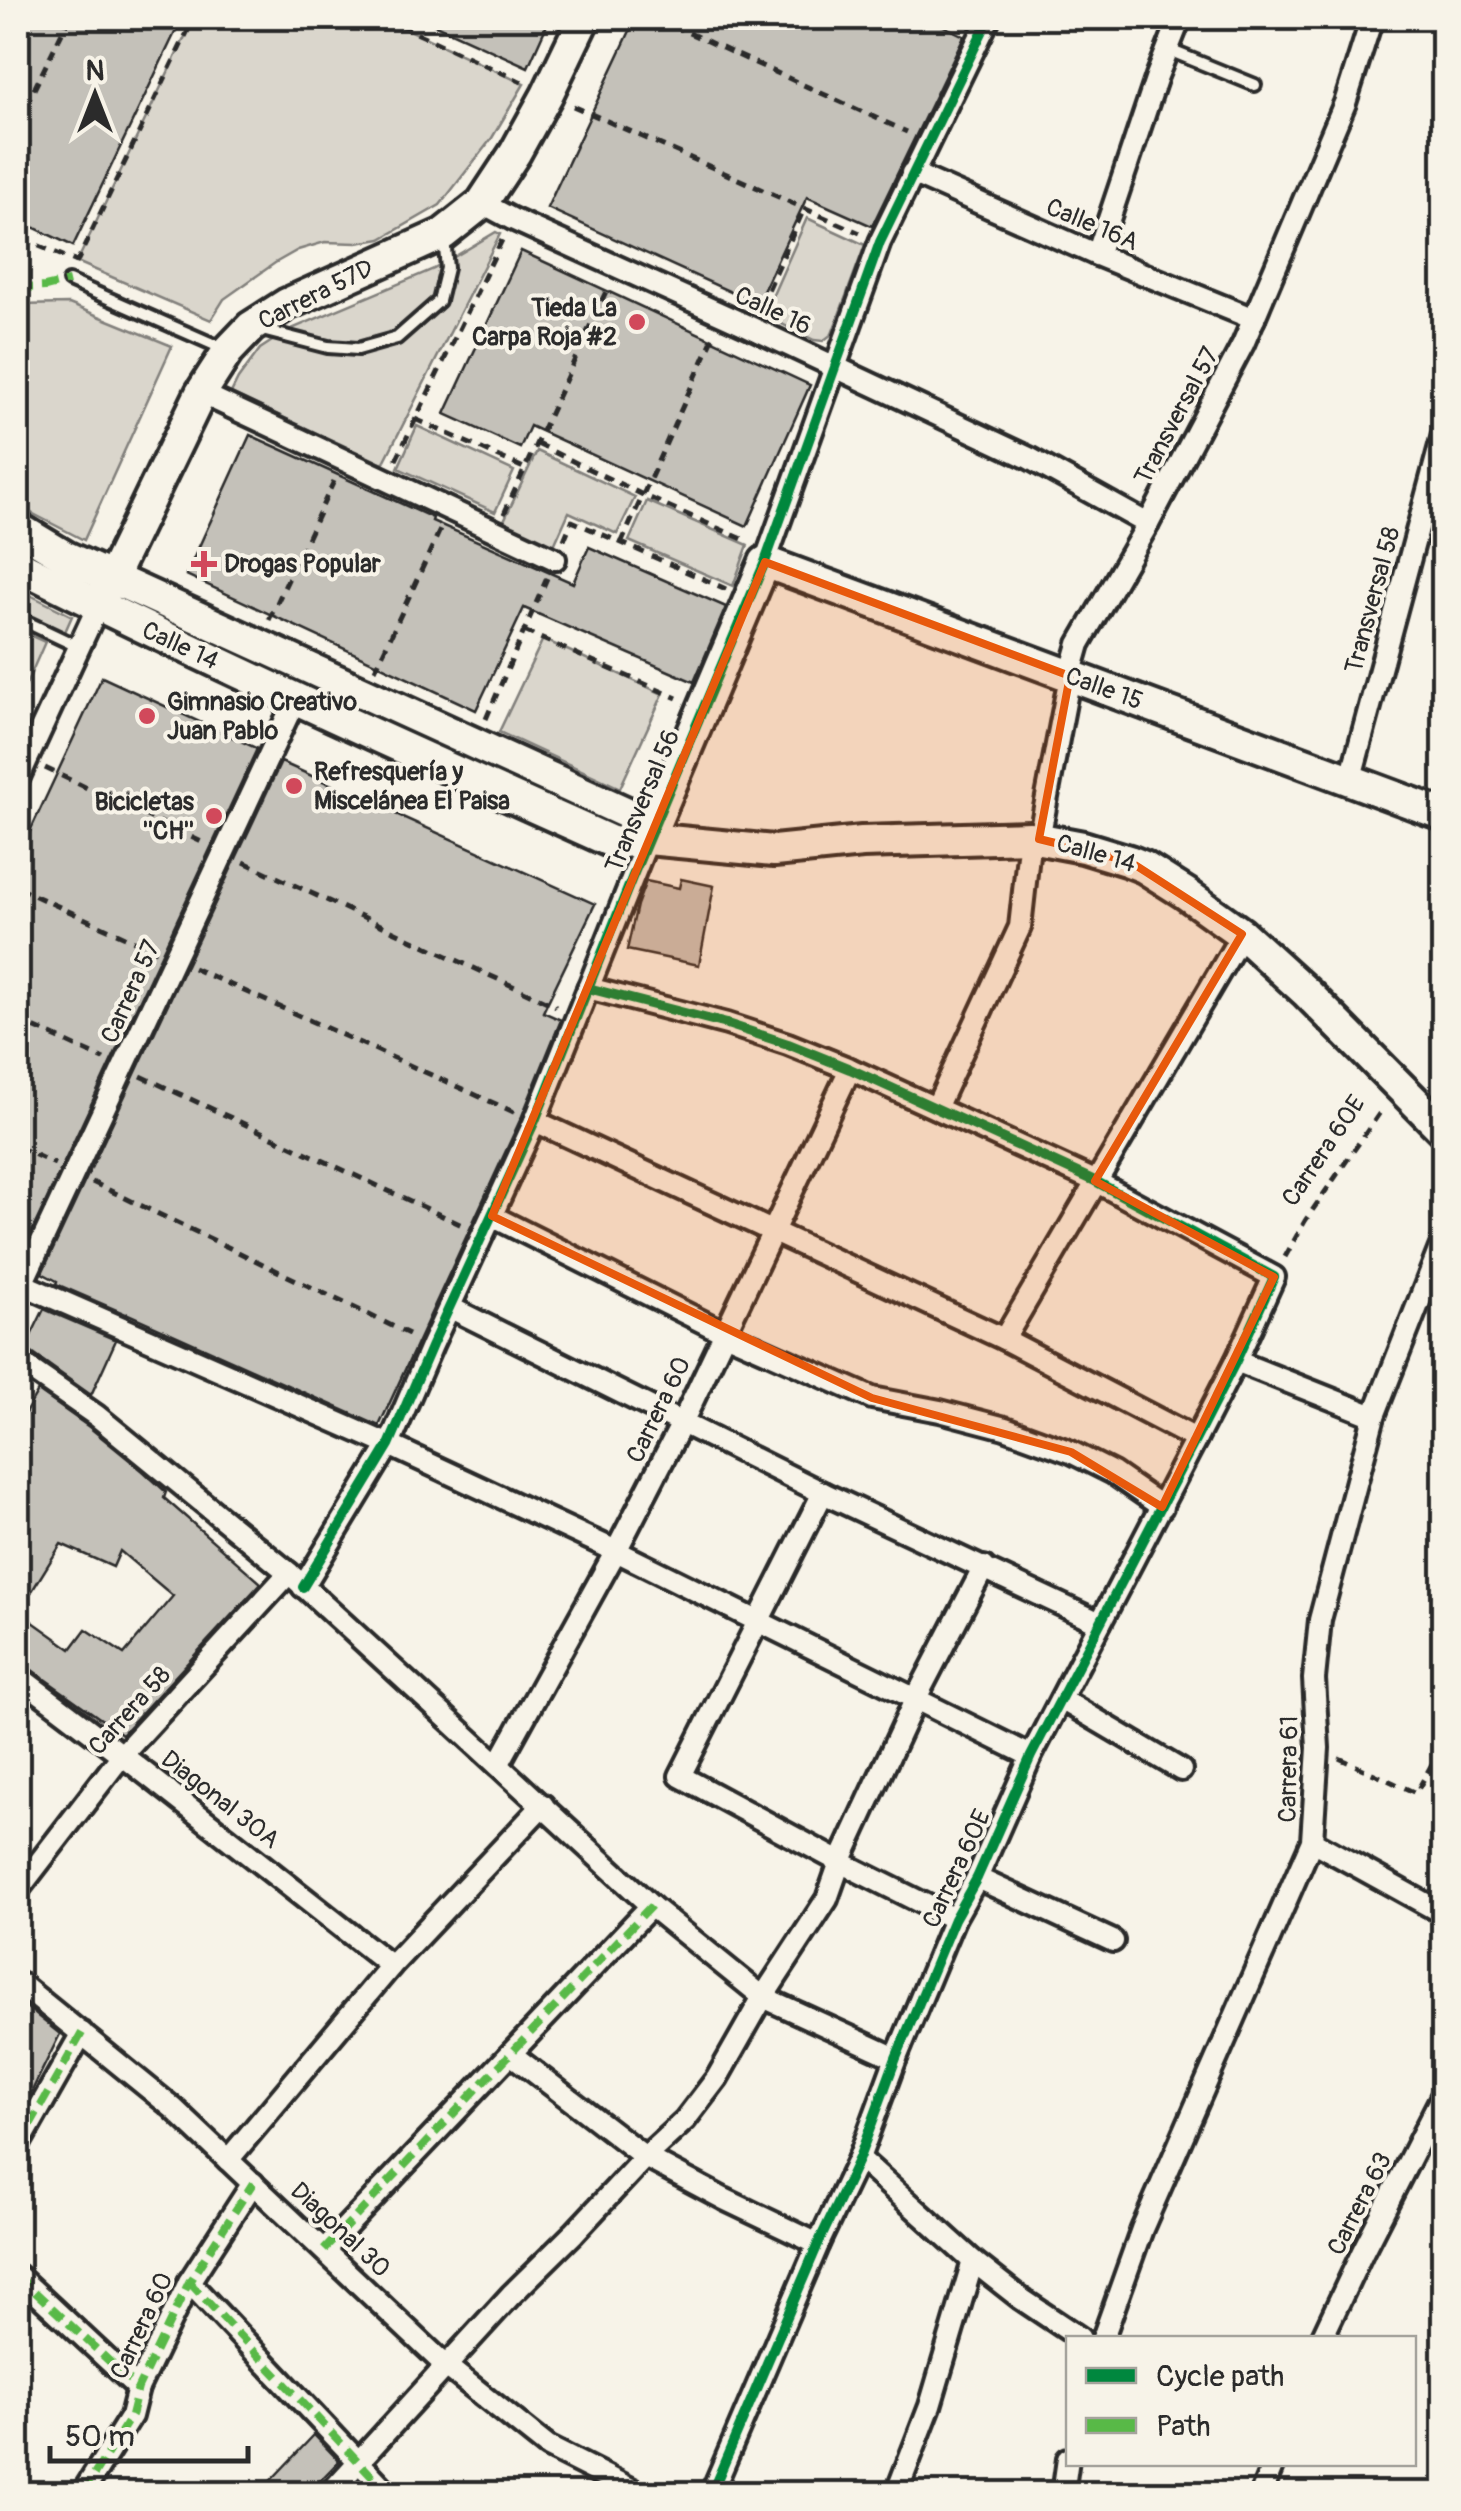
<svg xmlns="http://www.w3.org/2000/svg" width="1461" height="2511" font-family="Pangolin,sans-serif">
<rect width="100%" height="100%" fill="#f7f3e8"/>
<filter id="ink" filterUnits="userSpaceOnUse"><feTurbulence type="fractalNoise" baseFrequency=".01" numOctaves="2"/><feDisplacementMap in="SourceGraphic" scale="20" xChannelSelector="R" yChannelSelector="G"/><feConvolveMatrix kernelMatrix="1 2 1 2 8 2 1 2 1" color-interpolation-filters="sRGB"/></filter>
<g filter="url(#ink)">
<g fill="#dad6cc" stroke="#82807c" stroke-width="2.5">
<polygon points="194,18 384,18 524,84 492,138 440,205 381,239 357,243 325,242 298,250 275,263 224,299 211,320 77,262"/>
<polygon points="807,218 865,245 832,334 823,341 814,340 764,315"/>
<polygon points="496,232 500,234 383,464 231,393 238,379 260,349 289,330 434,269"/>
<polygon points="69,304 172,346 84,540 18,506 18,305"/>
<polygon points="417,426 514,471 495,512 398,468"/>
<polygon points="537,451 635,497 617,534 569,512 551,552 500,529"/>
<polygon points="647,501 748,545 733,586 629,541"/>
<polygon points="18,589 72,616 64,634 18,611"/>
<polygon points="155,609 624,826 620,836 150,619"/>
<polygon points="18,630 45,642 18,703"/>
<polygon points="543,639 663,694 620,788 499,732"/>
</g>
<g fill="#c4c1b9" stroke="#2b2b2b" stroke-width="2.5" fill-rule="evenodd">
<polygon points="18,18 182,18 73,246 18,220"/>
<polygon points="420,18 550,18 528,67"/>
<polygon points="636,18 927,18 964,36 872,226 807,197 757,304 547,208"/>
<polygon points="521,251 810,385 747,526 530,426 520,448 445,414"/>
<polygon points="250,435 433,518 432,521 573,583 589,547 726,607 694,682 524,608 476,710 186,575"/>
<polygon points="102,677 256,748 256,751 18,1261 18,857"/>
<polygon points="281,762 595,904 543,1012 561,1020 522,1116 379,1426 128,1314 128,1315 56,1284 57,1281 42,1273"/>
<polygon points="681,879 714,886 699,965 627,950 637,905 646,881 679,888"/>
<polygon points="44,1309 116,1340 91,1395 25,1348"/>
<path d="M 38,1391 L 89,1427 L 143,1471 L 166,1492 L 164,1498 L 261,1583 L 122,1734 L 18,1660 L 18,1425 ZM 61,1544 L 113,1567 L 120,1551 L 173,1596 L 124,1654 L 86,1629 L 71,1649 L 19,1612 Z"/>
<polygon points="25,2006 60,2034 18,2119 18,2020"/>
<polygon points="314,2435 339,2461 307,2494 258,2494"/>
</g>
<g fill="none" stroke-linecap="round" stroke-linejoin="round">
<defs>
<g id="lane">
<polyline points="1169,50 1255,85"/>
<polyline points="69,281 224,349"/>
<polyline points="262,330 328,347 358,349 397,338 439,301 447,268 444,239"/>
<polyline points="18,618 79,647"/>
</g>
<g id="street">
<polyline points="912,173 1097,255 1254,319"/>
<polyline points="482,203 512,219 748,326 1029,458 1148,524"/>
<polyline points="1097,255 1157,76 1180,18"/>
<polyline points="201,393 555,559"/>
<polyline points="765,562 880,242 989,18"/>
<polyline points="18,779 98,606"/>
<polyline points="1350,781 1444,431"/>
<polyline points="1039,839 1070,676 1079,644 1148,524 1243,344 1345,103 1372,18"/>
<polyline points="588,988 727,1024 788,1044 850,1069 1095,1181 1274,1277 1236,1361 1196,1439 1031,1756 977,1878 954,1919 896,2058 859,2158 818,2244 711,2494"/>
<polyline points="936,1108 1020,927 1030,837"/>
<polyline points="535,1121 1004,1339 1196,1439"/>
<polyline points="492,1216 725,1333 872,1398 940,1411 1005,1428 1071,1452 1113,1473 1162,1507"/>
<polyline points="22,1284 389,1445 616,1551 1031,1756"/>
<polyline points="18,1305 22,1284 295,700"/>
<polyline points="449,1307 823,1493 1100,1623"/>
<polyline points="1004,1339 1242,934"/>
<polyline points="18,1361 97,1416 289,1573 651,1906 763,1997 896,2058"/>
<polyline points="1236,1361 1374,1416"/>
<polyline points="823,1493 680,1776 840,1862 954,1919"/>
<polyline points="303,1587 389,1445 432,1345 535,1121 648,839"/>
<polyline points="18,1676 122,1755 391,1966"/>
<polyline points="1061,1699 1181,1770"/>
<polyline points="498,1765 616,1551 682,1423 850,1069"/>
<polyline points="1312,1841 1444,1914"/>
<polyline points="977,1878 1113,1941"/>
<polyline points="18,1890 122,1755 289,1573"/>
<polyline points="18,1982 173,2108 445,2365 548,2447 641,2494"/>
<polyline points="511,2054 645,2157 724,2199 818,2244"/>
<polyline points="1425,2131 1444,2141"/>
<polyline points="18,2146 82,2033"/>
<polyline points="859,2158 973,2261 1020,2298 1080,2338"/>
<polyline points="228,2160 391,1966 543,1805"/>
<polyline points="324,2250 651,1906"/>
<polyline points="18,2276 138,2388"/>
<polyline points="189,2282 389,2494"/>
<polyline points="1103,2338 1142,2229 1312,1841 1318,1748 1314,1679 1320,1620 1374,1416 1444,1238"/>
<polyline points="1322,2338 1363,2251 1444,2092"/>
<polyline points="82,2494 131,2416 138,2388 189,2282 253,2183"/>
<polyline points="329,2494 511,2295 574,2233 645,2157 685,2120 717,2078 763,1997 827,1899 840,1862 916,1698 984,1567"/>
<polyline points="896,2494 930,2406 973,2261"/>
<polyline points="1063,2494 1068,2459"/>
<polyline points="1261,2494 1273,2464"/>
</g>
<g id="secondary">
<polyline points="18,528 66,557 627,813 648,839"/>
<path d="M 18,565 C 214,664 414,753 614,843 L 648,839 L 774,851 L 862,842 L 1030,837 L 1083,847 L 1129,861 L 1144,867 L 1185,893 L 1242,934 L 1307,993 L 1444,1131"/>
<polyline points="98,606 201,393 228,351 251,327 287,304 443,234 482,203 515,153 547,95 584,18"/>
<polyline points="648,839 765,562 1444,815"/>
</g>
</defs>
<use href="#lane" stroke="#2b2b2b" stroke-width="18"/>
<use href="#street" stroke="#2b2b2b" stroke-width="28"/>
<use href="#secondary" stroke="#2b2b2b" stroke-width="38"/>
<g stroke="#2b2b2b" stroke-width="5" stroke-dasharray="10 8" stroke-linecap="butt">
<polyline points="384,18 522,82"/>
<polyline points="656,18 907,132"/>
<polyline points="944,18 960,25"/>
<polyline points="573,106 860,233"/>
<polyline points="18,122 69,18"/>
<polyline points="76,264 194,18"/>
<polyline points="18,266 30,242 77,262"/>
<polyline points="761,306 804,209"/>
<polyline points="415,419 526,469"/>
<polyline points="537,444 643,495 747,541"/>
<polyline points="396,460 502,240"/>
<polyline points="504,514 608,287"/>
<polyline points="564,540 572,521 726,589"/>
<polyline points="621,544 714,336"/>
<polyline points="269,620 334,481"/>
<polyline points="524,631 677,698"/>
<polyline points="375,670 440,530"/>
<polyline points="486,719 547,578"/>
<polyline points="45,768 206,844"/>
<polyline points="244,862 556,1006"/>
<polyline points="18,888 156,951"/>
<polyline points="193,968 516,1113"/>
<polyline points="18,1020 104,1059"/>
<polyline points="141,1076 462,1225"/>
<polyline points="18,1147 55,1164"/>
<polyline points="92,1182 411,1335"/>
<polyline points="1285,1257 1305,1221 1383,1108"/>
<polyline points="1339,1758 1416,1793 1444,1742"/>
</g>
<use href="#lane" stroke="#f7f3e8" stroke-width="10"/>
<use href="#street" stroke="#f7f3e8" stroke-width="20"/>
<use href="#secondary" stroke="#f7f3e8" stroke-width="30"/>
<g stroke="#58b947" stroke-width="8" stroke-dasharray="15 8" stroke-linecap="butt">
<polyline points="18,288 45,287 69,281"/>
<polyline points="18,2146 82,2033"/>
<polyline points="324,2250 651,1906"/>
<polyline points="18,2276 138,2388"/>
<polyline points="189,2282 389,2494"/>
<polyline points="82,2494 131,2416 138,2388 189,2282 253,2183"/>
</g>
<defs>
<g id="cycleway">
<polyline points="588,988 727,1024 788,1044 850,1069 1095,1181 1274,1277 1236,1361 1196,1439 1031,1756 977,1878 954,1919 896,2058 859,2158 818,2244 711,2494"/>
<polyline points="303,1587 389,1445 432,1345 535,1121 632,878 765,562 880,242 989,18"/>
</g>
</defs>
<use href="#cycleway" stroke="#f7f3e8" stroke-width="16"/>
<use href="#cycleway" stroke="#00873e" stroke-width="10"/>
</g>
</g>
<path fill="#e8590c" fill-opacity="0.2" stroke="#e8590c" stroke-width="8" stroke-linejoin="round" d="M 765,562 L 1070,676 L 1039,839 L 1129,861 L 1242,934 L 1095,1181 L 1274,1277 L 1162,1507 L 1071,1452 L 872,1398 L 492,1216 Z"/>
<g fill="#d1495b" stroke="#f7f3e8" stroke-width="4">
<circle cx="637" cy="322" r="10"/>
<path d="M199 549h10v10h10v10h-10v10h-10v-10h-10v-10h10z"/>
<circle cx="147" cy="716" r="10"/>
<circle cx="294" cy="786" r="10"/>
<circle cx="214" cy="816" r="10"/>
</g>
<g text-anchor="middle" dominant-baseline="central" stroke-width="8" stroke-linejoin="round" paint-order="stroke">
<g font-size="25" fill="#2b2b2b" stroke="#f7f3e8">
<text transform="translate(1092 225) rotate(23)">Calle 16A</text>
<text transform="translate(316 295) rotate(-27)">Carrera 57D</text>
<text transform="translate(773 311) rotate(25)">Calle 16</text>
<text transform="translate(1177 416) rotate(-62)">Transversal 57</text>
<text transform="translate(1373 600) rotate(-75)">Transversal 58</text>
<text transform="translate(180 646) rotate(25)">Calle 14</text>
<text transform="translate(1104 689) rotate(20)">Calle 15</text>
<text transform="translate(643 801) rotate(-67)">Transversal 56</text>
<text transform="translate(1096 854) rotate(16)">Calle 14</text>
<text transform="translate(131 992) rotate(-66)">Carrera 57</text>
<text transform="translate(1324 1151) rotate(-56)">Carrera 60E</text>
<text transform="translate(659 1410) rotate(-64)">Carrera 60</text>
<text transform="translate(130 1711) rotate(-48)">Carrera 58</text>
<text transform="translate(1289 1769) rotate(-89)">Carrera 61</text>
<text transform="translate(220 1800) rotate(38)">Diagonal 30A</text>
<text transform="translate(957 1869) rotate(-65)">Carrera 60E</text>
<text transform="translate(1360 2204) rotate(-63)">Carrera 63</text>
<text transform="translate(340 2230) rotate(43)">Diagonal 30</text>
<text transform="translate(142 2326) rotate(-65)">Carrera 60</text>
</g>
<g font-size="25" font-weight="bold" fill="#2b2b2b" stroke="#f7f3e8" text-anchor="start">
<text x="617" y="308" text-anchor="end">Tieda La<tspan x="617" dy="29">Carpa Roja #2</tspan></text>
<text x="224" y="564">Drogas Popular</text>
<text x="167" y="702">Gimnasio Creativo<tspan x="167" dy="29">Juan Pablo</tspan></text>
<text x="314" y="772">Refresquería y<tspan x="314" dy="29">Miscelánea El Paisa</tspan></text>
<text x="194" y="802" text-anchor="end">Bicicletas<tspan x="194" dy="29">''CH''</tspan></text>
</g>
</g>
<rect width="1461" height="2511" fill="none" stroke="#f7f3e8" stroke-width="60"/>
<rect x="30" y="30" width="1401" height="2451" fill="none" stroke="#2b2b2b" stroke-width="4" filter="url(#ink)"/>
<rect x="1066" y="2336" width="350" height="130" fill="#f7f3e8" stroke="#a5a39c" stroke-width="2.5"/>
<rect x="1086" y="2368" width="50" height="15" fill="#00873e" stroke="#a5a39c" stroke-width="2.5"/>
<text x="1156" y="2386" font-size="30" fill="#2b2b2b">Cycle path</text>
<rect x="1086" y="2418" width="50" height="15" fill="#58b947" stroke="#a5a39c" stroke-width="2.5"/>
<text x="1156" y="2436" font-size="30" fill="#2b2b2b">Path</text>
<g transform="translate(95 95)" stroke="#f7f3e8" stroke-width="8" paint-order="stroke">
<path d="M0-8L18 38L0 25L-18 38Z" fill="#2b2b2b"/>
<text y="-15" font-size="28" font-weight="bold" text-anchor="middle" fill="#2b2b2b">N</text>
</g>
<path d="M50 2446v15h198v-15" fill="none" stroke="#2b2b2b" stroke-width="5"/>
<text x="65" y="2446" font-size="30" fill="#2b2b2b" stroke="#f7f3e8" stroke-width="8" paint-order="stroke">50 m</text>
</svg>
